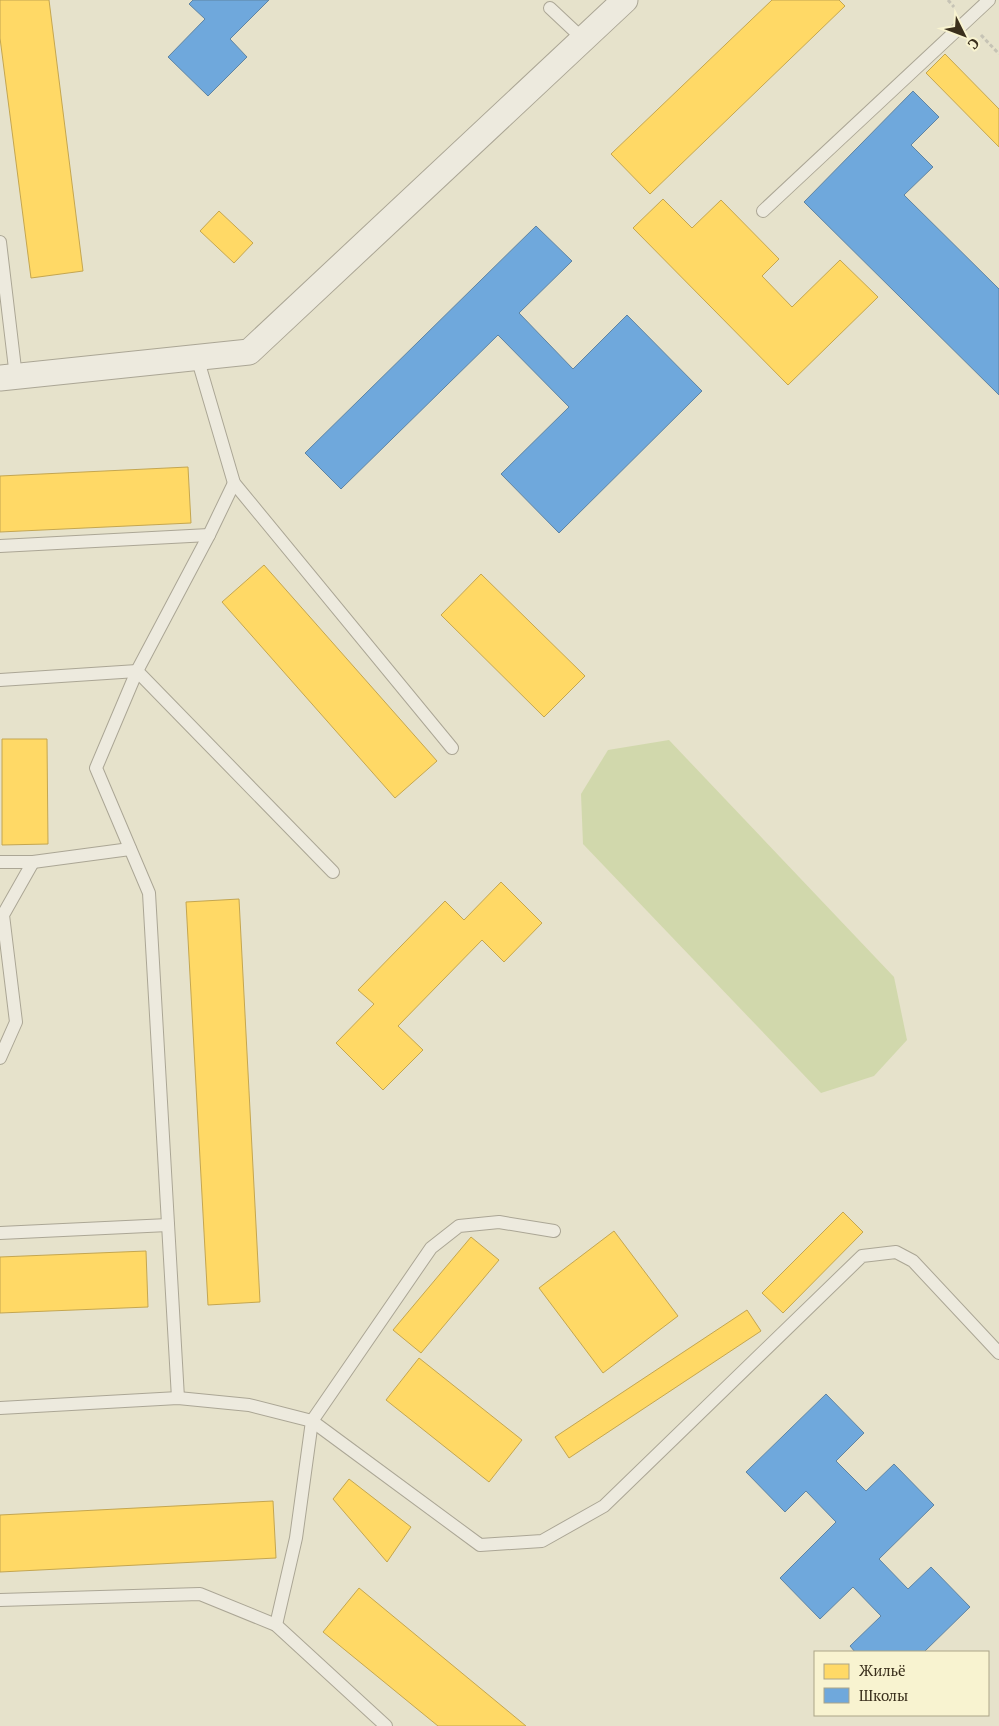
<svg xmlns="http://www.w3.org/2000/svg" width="999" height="1726" font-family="'PT Serif',serif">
<rect width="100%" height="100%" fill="#e6e2cb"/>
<polygon fill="#d1d8ac" points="669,740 894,977 907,1040 874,1076 821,1093 583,844 581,794 608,750"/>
<g fill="#ffd966" stroke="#c4a650">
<polygon points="0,0 49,0 83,271 31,278 0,38"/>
<polygon points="772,0 839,0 845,6 650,194 611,154"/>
<polygon points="945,54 999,109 999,147 926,73"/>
<polygon points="663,199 692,228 721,200 779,259 762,276 792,307 840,260 878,297 788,385 633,228"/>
<polygon points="219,211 253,243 234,263 200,231"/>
<polygon points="188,467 191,523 0,532 0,476"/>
<polygon points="264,565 437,761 395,798 222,602"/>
<polygon points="481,574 585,676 544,717 441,615"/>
<polygon points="2,739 47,739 48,844 2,845"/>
<polygon points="501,882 542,923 504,962 482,940 398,1026 423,1050 383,1090 336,1043 374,1004 358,990 445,901 464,920"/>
<polygon points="239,899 260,1302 208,1305 186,902"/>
<polygon points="843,1212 863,1232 783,1313 762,1293"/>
<polygon points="614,1231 678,1316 603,1373 539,1288"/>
<polygon points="471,1237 499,1260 421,1353 393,1330"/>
<polygon points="146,1251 148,1307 0,1313 0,1257"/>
<polygon points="747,1310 761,1331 569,1458 555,1437"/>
<polygon points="419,1358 522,1440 489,1482 386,1400"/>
<polygon points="349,1479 411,1527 387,1562 333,1499"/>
<polygon points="273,1501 276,1558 0,1572 0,1515"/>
<polygon points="359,1588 526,1726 438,1726 323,1632"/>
</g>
<g fill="#6fa8dc" stroke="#5f84a2">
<polygon points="193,0 269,0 230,39 247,57 208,96 168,57 205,19 189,4"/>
<polygon points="913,91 939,117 911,145 933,167 904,195 999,289 999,395 804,202"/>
<polygon points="536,226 572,261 519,313 573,369 627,315 702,391 559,533 501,474 569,407 498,335 341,489 305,453"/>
<polygon points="826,1394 864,1433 836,1461 866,1491 894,1464 934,1505 879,1559 908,1589 931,1567 970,1607 924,1652 855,1652 850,1646 881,1616 853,1587 820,1619 780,1578 836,1522 806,1491 785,1512 746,1472"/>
</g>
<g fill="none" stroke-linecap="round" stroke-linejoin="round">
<defs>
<g id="lane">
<polyline points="550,8 583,39"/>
<polyline points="763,211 989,0"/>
<polyline points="0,242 16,377"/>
<polyline points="197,357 234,483 452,748"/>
<polyline points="0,546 209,535"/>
<polyline points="0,680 137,671 333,872"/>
<polyline points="0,862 33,862 130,849"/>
<polyline points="0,1058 16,1022 3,915 33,862"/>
<polyline points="0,1233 168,1225"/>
<polyline points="178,1398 149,893 96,768 137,671 209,535 234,483"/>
<polyline points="0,1408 178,1398 249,1405 312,1421 480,1545 542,1541 604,1506 862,1256 896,1252 913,1261 999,1353"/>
<polyline points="0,1600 200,1594 276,1625 386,1726"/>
<polyline points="276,1625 296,1538 312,1421 431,1248 459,1226 499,1222 554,1231"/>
</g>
<polyline id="street" points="0,378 249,352 625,0"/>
</defs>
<use href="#lane" stroke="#aba695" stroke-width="14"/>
<use href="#street" stroke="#aba695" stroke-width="27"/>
<g stroke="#c6c3b5" stroke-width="3" stroke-dasharray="4 2.5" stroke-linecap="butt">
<polyline points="948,0 954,7"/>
<polyline points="981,35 999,54"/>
</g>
<use href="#lane" stroke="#edeade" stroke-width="12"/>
<use href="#street" stroke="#edeade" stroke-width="25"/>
</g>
<rect x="814" y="1651" width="175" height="65" fill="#f8f3d0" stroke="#aca588"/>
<rect x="824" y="1664" width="25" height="15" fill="#ffd966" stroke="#aca588"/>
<text x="859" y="1676" font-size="15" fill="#3a2f1c">Жильё</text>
<rect x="824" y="1688" width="25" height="15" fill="#6fa8dc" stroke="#aca588"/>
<text x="859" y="1701" font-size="15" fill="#3a2f1c">Школы</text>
<g transform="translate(964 35) rotate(132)" stroke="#f8f3d0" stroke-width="4" paint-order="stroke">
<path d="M0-4L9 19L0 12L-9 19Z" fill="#3a2f1c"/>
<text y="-8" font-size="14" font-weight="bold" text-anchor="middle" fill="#3a2f1c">С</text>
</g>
</svg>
